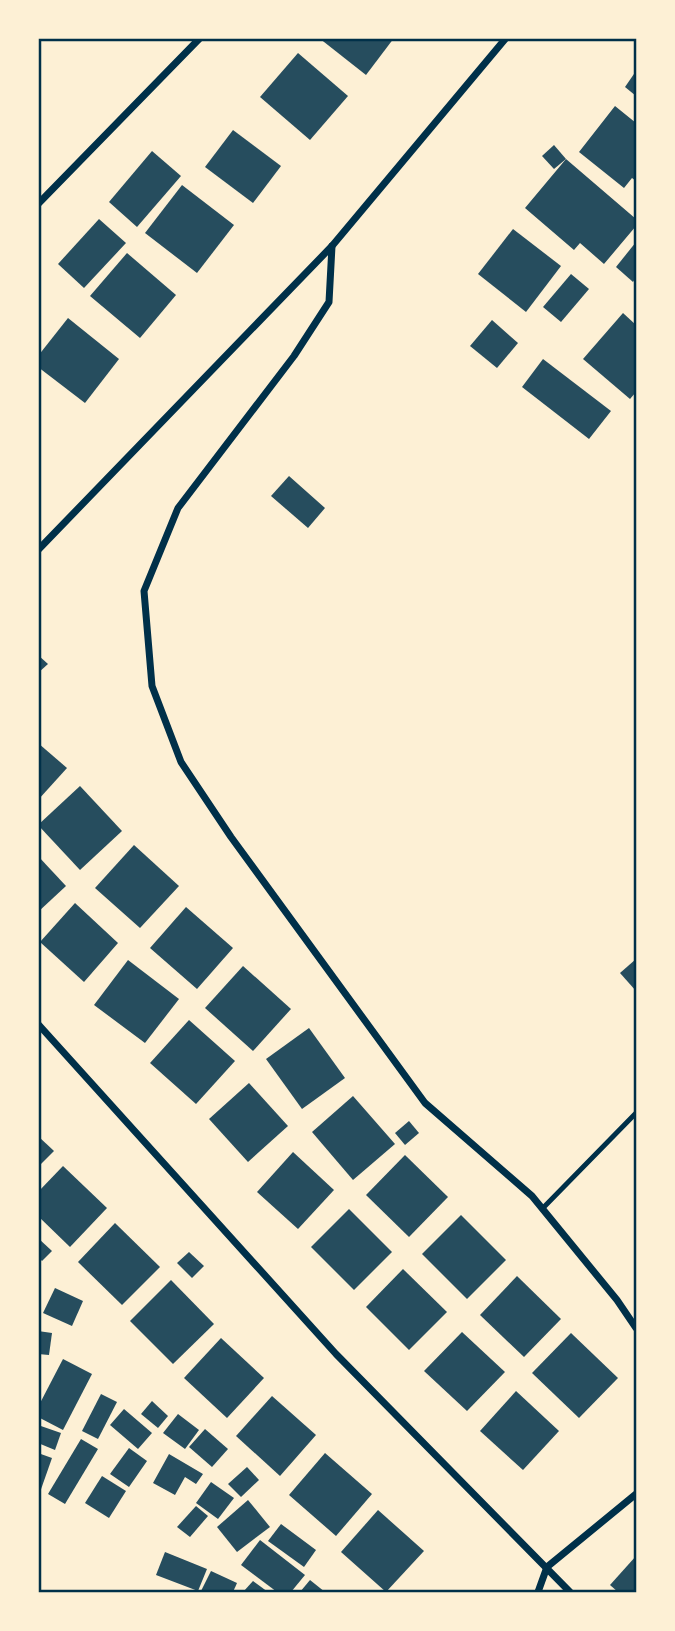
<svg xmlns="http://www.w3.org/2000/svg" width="675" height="1631" font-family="'Work Sans',sans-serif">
<rect width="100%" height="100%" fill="#fdf0d5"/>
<g fill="#264d5e">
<polygon points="319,38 394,38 366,75"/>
<polygon points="298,53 348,96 310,140 260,97"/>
<polygon points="636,71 636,96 625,87"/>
<polygon points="615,106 636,123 636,181 632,178 624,188 579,152"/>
<polygon points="233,130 281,166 253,203 205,167"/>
<polygon points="554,145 566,159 554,169 542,156"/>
<polygon points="152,151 181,176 137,227 109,202"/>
<polygon points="566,159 636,219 636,226 604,264 580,243 574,250 525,208"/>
<polygon points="182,185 234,225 197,273 145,233"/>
<polygon points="99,219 126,243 84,288 58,264"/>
<polygon points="513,229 561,266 526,312 478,274"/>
<polygon points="636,242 636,277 633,282 616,267"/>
<polygon points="127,253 176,295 140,338 90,296"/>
<polygon points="571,274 589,289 561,322 543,307"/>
<polygon points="623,313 636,325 636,392 630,399 583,359"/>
<polygon points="68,318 119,359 85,403 38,367 38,356"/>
<polygon points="492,320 518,343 497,368 470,346"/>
<polygon points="543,359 611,411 589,439 522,387"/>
<polygon points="289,476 325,508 308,528 271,496"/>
<polygon points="38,655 48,664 38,673"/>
<polygon points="38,743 67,768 38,800"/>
<polygon points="80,786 122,831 80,870 38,825"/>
<polygon points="134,845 179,886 140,928 95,888"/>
<polygon points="38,856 66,886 38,912"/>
<polygon points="75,903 118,943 84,982 40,942"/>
<polygon points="186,907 233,948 197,989 150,948"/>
<polygon points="636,959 636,991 620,973"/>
<polygon points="128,960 179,999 145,1043 94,1005"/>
<polygon points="243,966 291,1009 253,1051 205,1008"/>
<polygon points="189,1020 235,1061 196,1104 150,1063"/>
<polygon points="309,1028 345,1078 302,1109 266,1059"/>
<polygon points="249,1083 288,1126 248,1162 209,1119"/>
<polygon points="353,1096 395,1144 353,1180 312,1132"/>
<polygon points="409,1121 419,1133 405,1145 395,1133"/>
<polygon points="38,1136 54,1151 38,1167"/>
<polygon points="293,1152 334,1190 298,1229 257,1192"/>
<polygon points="405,1155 448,1197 409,1237 366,1195"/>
<polygon points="63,1166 107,1208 70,1247 38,1216 38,1192"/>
<polygon points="349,1209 392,1252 354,1290 311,1247"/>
<polygon points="461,1215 506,1260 467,1299 422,1254"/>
<polygon points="115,1223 160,1267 122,1305 78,1262"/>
<polygon points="38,1238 52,1251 42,1261 38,1257"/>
<polygon points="189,1252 204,1266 192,1278 177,1263"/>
<polygon points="403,1269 447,1312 409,1350 366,1307"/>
<polygon points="517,1276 561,1319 524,1357 480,1315"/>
<polygon points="171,1280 214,1324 173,1364 130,1321"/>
<polygon points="55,1288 83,1301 72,1326 43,1313"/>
<polygon points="38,1331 52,1333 49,1355 38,1354"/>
<polygon points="462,1332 505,1372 467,1411 424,1371"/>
<polygon points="571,1333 618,1378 579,1418 532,1373"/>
<polygon points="221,1338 264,1378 227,1418 184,1378"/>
<polygon points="63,1359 92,1374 63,1430 38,1417 38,1407"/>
<polygon points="516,1391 559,1431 523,1470 480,1431"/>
<polygon points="101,1394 117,1402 98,1439 82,1431"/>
<polygon points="272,1396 316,1435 280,1476 236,1436"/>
<polygon points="152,1401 168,1416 158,1428 141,1414"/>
<polygon points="124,1409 152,1433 138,1449 110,1425"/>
<polygon points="178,1414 199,1430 185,1449 163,1433"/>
<polygon points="38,1425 61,1433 55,1450 38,1443"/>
<polygon points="205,1429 228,1449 212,1467 189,1447"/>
<polygon points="81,1439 98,1449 65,1504 48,1494"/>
<polygon points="129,1448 147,1461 129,1487 110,1474"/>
<polygon points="38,1453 52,1458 39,1495 38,1495"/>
<polygon points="325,1453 372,1494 336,1536 289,1495"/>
<polygon points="169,1454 203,1474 196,1484 185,1477 175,1495 153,1483"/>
<polygon points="247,1467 259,1480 241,1497 228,1484"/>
<polygon points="102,1476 126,1491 109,1518 85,1503"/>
<polygon points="211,1482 234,1498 218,1519 196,1503"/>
<polygon points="248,1500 270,1527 237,1552 217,1527"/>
<polygon points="196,1506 208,1516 190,1537 177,1527"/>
<polygon points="378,1510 424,1551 386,1592 341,1552"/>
<polygon points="281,1524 316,1550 304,1567 268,1541"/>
<polygon points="260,1540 305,1575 291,1592 277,1592 241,1565"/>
<polygon points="165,1552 207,1569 198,1591 156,1575"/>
<polygon points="636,1556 636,1592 618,1592 610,1585"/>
<polygon points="211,1571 237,1583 233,1592 201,1591"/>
<polygon points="310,1580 325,1592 300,1592"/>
<polygon points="253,1581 268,1592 243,1592"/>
</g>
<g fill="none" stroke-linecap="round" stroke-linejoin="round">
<polyline stroke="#003049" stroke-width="5" points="542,1209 636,1113"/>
<g stroke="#003049" stroke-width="7">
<polyline points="38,204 200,38"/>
<polyline points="332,246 329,302 294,356 178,508 144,591 152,686 181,762 231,837 425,1103 532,1196 617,1300 636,1328"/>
<polyline points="38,550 332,246 506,38"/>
<polyline points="38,1024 336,1354 570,1592"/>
<polyline points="538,1592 547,1567 636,1494"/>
</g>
</g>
<rect width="675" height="1631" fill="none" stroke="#fdf0d5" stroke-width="80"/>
<rect x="40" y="40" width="595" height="1551" fill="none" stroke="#003049" stroke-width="2.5"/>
</svg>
